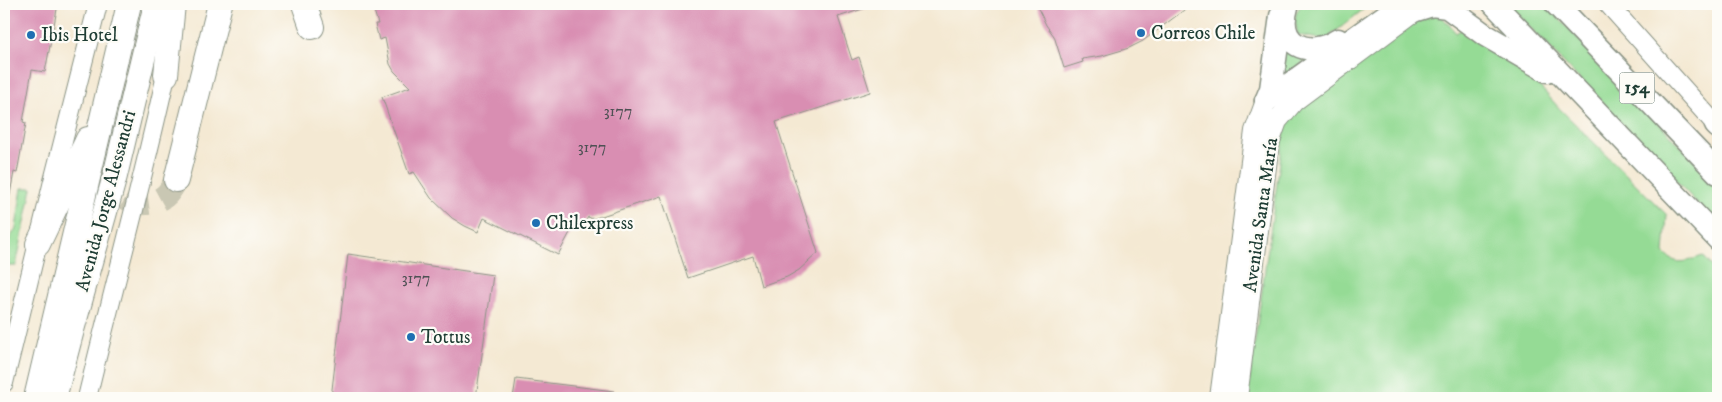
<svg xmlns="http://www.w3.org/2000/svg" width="1722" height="402" font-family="'IM FELL DW Pica',serif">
<rect width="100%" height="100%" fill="#fdfcf7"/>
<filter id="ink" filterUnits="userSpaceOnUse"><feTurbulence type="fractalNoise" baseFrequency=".02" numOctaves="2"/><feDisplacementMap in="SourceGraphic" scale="10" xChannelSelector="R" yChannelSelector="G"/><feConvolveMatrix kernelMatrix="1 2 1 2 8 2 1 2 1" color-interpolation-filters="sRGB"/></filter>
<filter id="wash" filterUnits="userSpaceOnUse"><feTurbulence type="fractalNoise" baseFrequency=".0096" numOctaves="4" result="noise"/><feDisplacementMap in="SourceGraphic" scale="20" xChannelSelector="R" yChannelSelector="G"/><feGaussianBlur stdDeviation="1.12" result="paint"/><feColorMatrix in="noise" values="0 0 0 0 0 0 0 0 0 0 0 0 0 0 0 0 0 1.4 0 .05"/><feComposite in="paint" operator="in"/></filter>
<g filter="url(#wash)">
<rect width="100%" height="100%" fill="#f4e9d3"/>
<g fill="#95db95" stroke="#5a8c64">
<path d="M 1303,4 L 1370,4 L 1325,40 L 1298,35 C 1295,23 1292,13 1303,4 Z"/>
<polygon points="1508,4 1545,4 1718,185 1718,225"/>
<path d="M 1433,6 L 1456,33 L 1465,27 L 1517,61 L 1559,108 L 1667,215 L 1664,253 C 1677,267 1686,261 1703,256 L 1718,273 L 1718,398 L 1247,398 L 1286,119 Z"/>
<polygon points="1282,38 1308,57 1278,89"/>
<polygon points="22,188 32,188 16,266 4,266 4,248 16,228"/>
</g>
<g id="blocks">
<g fill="#d98eb2">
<polygon points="7,4 58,4 45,72 32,70 23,122 26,123 17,173 14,172 9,200 4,199 4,20"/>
<polygon points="372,4 872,4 872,6 838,17 852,60 859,57 870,92 776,122 818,253 799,270 787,277 761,286 753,256 688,278 661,196 593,219 588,217 580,231 573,227 558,255 484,218 478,232 465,226 452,218 431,198 414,172 409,174 382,97 410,87 394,71 390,64 385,38 379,40 375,24 378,24"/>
<polygon points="1036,4 1192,4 1143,41 1129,48 1102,56 1082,59 1083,62 1064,68 1054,36 1046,25"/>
<polygon points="348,254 493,275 476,398 331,398"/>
<polygon points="516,379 614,391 614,398 513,398"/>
</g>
</g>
</g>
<g filter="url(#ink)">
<use href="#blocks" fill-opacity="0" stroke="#8a9384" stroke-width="1"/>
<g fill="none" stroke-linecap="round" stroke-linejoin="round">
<path stroke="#c9c7b3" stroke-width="24" stroke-dasharray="24 12" stroke-linecap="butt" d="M 108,168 C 109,196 142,214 165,196 C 170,192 173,186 176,180"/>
<defs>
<g id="tertiary">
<polyline points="1608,4 1716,125"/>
<polyline points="4,383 53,181 98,4"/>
<path d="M 87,398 C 113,290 142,184 166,75"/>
</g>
<g id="secondary">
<polyline points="1220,398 1255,131 1266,101"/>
<polyline points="1237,398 1269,143 1277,121 1294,101 1416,10"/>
</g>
<g id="primary">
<polyline points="1494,4 1718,239"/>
<polyline points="1556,4 1718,173"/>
<path d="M 1287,7 C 1276,45 1308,59 1338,40"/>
<polyline points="1416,10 1432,5 1447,7 1485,35 1547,71"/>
<polyline points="1266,101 1402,4"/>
<polyline points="1266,101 1271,89 1281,16"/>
<polyline points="1716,125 1718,127"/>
</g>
<g id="trunk">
<polyline points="304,4 312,27"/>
<polyline points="166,75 173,4"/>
<polyline points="176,180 220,4"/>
<polyline points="38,244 88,139"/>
<polyline points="36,398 129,4"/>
<polyline points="54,398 72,330 115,176 156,4"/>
</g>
</defs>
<use href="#tertiary" stroke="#8a9384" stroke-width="20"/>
<use href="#secondary" stroke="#8a9384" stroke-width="22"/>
<use href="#primary" stroke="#8a9384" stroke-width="25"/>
<use href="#trunk" stroke="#8a9384" stroke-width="26"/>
<use href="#tertiary" stroke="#fff" stroke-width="18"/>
<use href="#secondary" stroke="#fff" stroke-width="20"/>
<use href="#primary" stroke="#fff" stroke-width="22"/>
<use href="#trunk" stroke="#fff" stroke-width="24"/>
</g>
</g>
<g fill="#1f6fb2" stroke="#fdfcf7" stroke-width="2">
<circle cx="1141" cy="33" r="5"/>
<circle cx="31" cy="35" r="5"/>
<circle cx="536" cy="223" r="5"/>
<circle cx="411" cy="337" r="5"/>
</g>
<g text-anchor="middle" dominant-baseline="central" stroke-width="4.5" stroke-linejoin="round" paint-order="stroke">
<g font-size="16" fill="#4e5154">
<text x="618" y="111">3177</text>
<text x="592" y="147">3177</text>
<text x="416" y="278">3177</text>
</g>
<rect fill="#fdfcf7" stroke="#62766e" stroke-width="1" x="1619.5" y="72.5" width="35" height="31" rx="4"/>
<g font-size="18" font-weight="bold" fill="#1f3d34">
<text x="1637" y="88">154</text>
</g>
<g font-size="19" fill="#1f3d34" stroke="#fdfcf7" text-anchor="start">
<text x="1151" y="33">Correos Chile</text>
<text x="41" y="35">Ibis Hotel</text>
<text x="546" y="223">Chilexpress</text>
<text x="421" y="337">Tottus</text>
</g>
<g font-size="19" fill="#1f3d34" stroke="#fdfcf7">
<text transform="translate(106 201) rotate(-75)">Avenida Jorge Alessandri</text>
<text transform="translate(1261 215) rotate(-82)">Avenida Santa María</text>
</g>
</g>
<rect width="1722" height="402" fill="none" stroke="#fdfcf7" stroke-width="20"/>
</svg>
